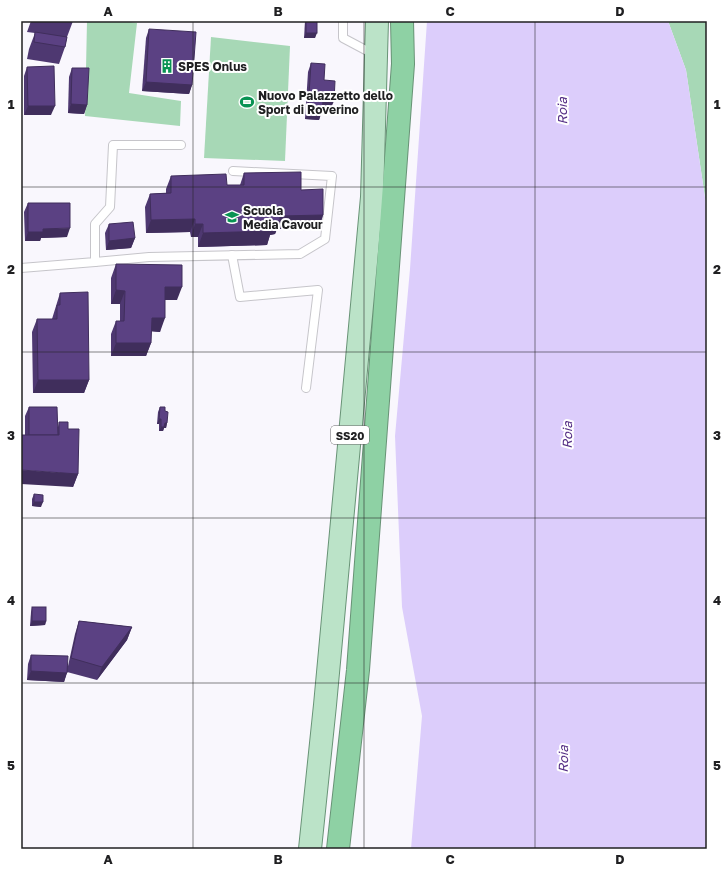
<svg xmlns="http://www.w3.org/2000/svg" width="728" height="870" font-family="'Golos Text',sans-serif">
<rect width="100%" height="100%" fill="#f9f7fd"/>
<g fill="#a7d8b6">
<polygon points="87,21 124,21 137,23 129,93 181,101 180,126 85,116"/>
<polygon points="668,21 707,21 707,211 686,70"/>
<polygon points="211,37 290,46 285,161 204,158"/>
</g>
<polygon fill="#dccdfb" points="427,21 668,21 686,70 707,211 707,849 411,849 422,716 402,607 395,436 410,269"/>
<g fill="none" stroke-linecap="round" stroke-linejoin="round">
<defs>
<g id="service">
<polyline points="343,21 343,38 375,55"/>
<polyline points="232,255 240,297 318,290 306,388"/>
<polyline points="95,262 149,257 300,254 325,239 332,176 233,171"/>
<polyline points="21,268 95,262 95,224 110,207 113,145 181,145"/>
</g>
<polyline id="primary" points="310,849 325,705 372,197 377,21"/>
<polyline id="motorway" points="338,849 358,670 403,64 402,21"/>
</defs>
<use href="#service" stroke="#c6c5ca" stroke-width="10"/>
<use href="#primary" stroke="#689376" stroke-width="24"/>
<use href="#motorway" stroke="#689376" stroke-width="24"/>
<use href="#service" stroke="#fff" stroke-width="8"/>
<use href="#primary" stroke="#bbe3c8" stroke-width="22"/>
<use href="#motorway" stroke="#8ed1a4" stroke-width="22"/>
</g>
<g fill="#4e3871">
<polygon points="31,21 73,21 67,37 65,47 59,64 27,59 29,49 35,33 27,32"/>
<polygon points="305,21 317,21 315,38 304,38"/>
<polygon points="149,29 192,85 189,94 142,91 146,38"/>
<polygon points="311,63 324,80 330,110 322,110 319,120 305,119 308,72"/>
<polygon points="27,67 51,115 24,115 24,76"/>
<polygon points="72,68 87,105 84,114 68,113 69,77"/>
<polygon points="244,173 301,190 323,215 319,228 277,229 275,234 270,235 267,245 198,247 198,237 191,237 190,232 146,233 145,207 150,194 166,193 166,189 171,176 227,185 240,185"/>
<polygon points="28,203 67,237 41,238 40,241 25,241 24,212"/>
<polygon points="109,224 135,238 131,248 106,250 105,233"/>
<polygon points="116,264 177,300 165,300 160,332 151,331 151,343 146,356 111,356 111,334 116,321 120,321 120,304 111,304 111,278"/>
<polygon points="60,293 89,380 84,393 33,393 32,332 37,319 52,319"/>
<polygon points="29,407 58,427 59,422 68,429 78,474 73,487 25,435 25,416"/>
<polygon points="160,407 165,411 167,423 166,428 164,428 163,431 159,431 159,424 157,424 158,412"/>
<polygon points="34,494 41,507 32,506 32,499"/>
<polygon points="32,607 46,621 45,625 30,626 31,612"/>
<polygon points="79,621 132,627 127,640 97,680 67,672 64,682 27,680 28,664 31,655 68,666 75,634"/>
</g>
<g fill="#402e5c">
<polygon points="306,33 317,33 315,38 304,38"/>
<polygon points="146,82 192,85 189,94 142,91"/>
<polygon points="323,101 334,101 330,110 320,110"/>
<polygon points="71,104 87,105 84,114 68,113"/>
<polygon points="28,106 55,106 51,115 24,115"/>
<polygon points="308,110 322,111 319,120 305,119"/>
<polygon points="323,215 319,228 277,229 275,234 270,235 267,245 198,247 203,233 271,221 280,216"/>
<polygon points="195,219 190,232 146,233 151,220"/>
<polygon points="195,224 203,224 198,237 191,237"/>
<polygon points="70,228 67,237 41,238 40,241 25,241 28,232 43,229"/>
<polygon points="135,238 131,248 106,250 109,241"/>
<polygon points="165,287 182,287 177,300 160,300"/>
<polygon points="116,290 125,291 120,304 111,304"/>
<polygon points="152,318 165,318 160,332 147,331"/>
<polygon points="116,343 151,343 146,356 111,356"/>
<polygon points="38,380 89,380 84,393 33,393"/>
<polygon points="159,419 161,419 159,424 157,424"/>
<polygon points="165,423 167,423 166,428 164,428 163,431 159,431 161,427"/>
<polygon points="21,470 78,474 73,487 21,484"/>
<polygon points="34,502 43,502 41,507 32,506"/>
<polygon points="32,621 46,621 45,625 30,626"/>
<polygon points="132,627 127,640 97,680 102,667"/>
<polygon points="31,671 67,673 64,682 27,680"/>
</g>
<g fill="#5b4183" stroke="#402e5c">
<rect x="306" y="21" width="11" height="12"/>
<polygon points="149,29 196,32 192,85 146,82"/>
<polygon points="35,32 67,37 65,47 34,42"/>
<polygon points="311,63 325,64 324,80 335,81 334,101 323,101 322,111 308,110"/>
<polygon points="54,66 55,106 28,106 27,67"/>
<polygon points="72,68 89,68 87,105 71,104"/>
<polygon points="301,172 301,190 323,189 323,215 280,216 280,221 271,221 272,231 203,233 203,224 195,224 195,219 151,220 150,194 171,193 171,176 226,174 227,185 244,185 244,173"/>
<polygon points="28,203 70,203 70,228 43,229 43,232 28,232"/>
<polygon points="133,222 135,238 109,241 109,224"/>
<polygon points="116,264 182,265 182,287 165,287 165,318 152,318 151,343 116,343 116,321 124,321 125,291 116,290"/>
<polygon points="88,292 89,380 38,380 37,319 57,319 57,305 60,305 60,293"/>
<polygon points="29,407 57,407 58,435 29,435"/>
<polygon points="160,407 165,407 165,411 168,412 167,423 165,423 164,427 161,427 161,419 159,419"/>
<polygon points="59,422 68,422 68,429 79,429 78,474 21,470 21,435 59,435"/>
<polygon points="34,494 43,495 43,502 34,502"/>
<rect x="32" y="607" width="14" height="14"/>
<polygon points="79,621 132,627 102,667 71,658"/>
<polygon points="31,655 68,656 67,673 31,671"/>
</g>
<path fill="none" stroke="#202022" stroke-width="1" stroke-opacity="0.55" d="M 193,21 L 193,849M 364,21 L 364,849M 535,21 L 535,849M 21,187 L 707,187M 21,352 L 707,352M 21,518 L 707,518M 21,683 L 707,683"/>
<defs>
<symbol id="building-bare" viewBox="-9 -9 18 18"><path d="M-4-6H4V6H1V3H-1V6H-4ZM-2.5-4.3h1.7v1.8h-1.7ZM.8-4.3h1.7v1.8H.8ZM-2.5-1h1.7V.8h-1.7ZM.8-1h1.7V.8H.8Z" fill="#099353" stroke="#fff" stroke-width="2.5" paint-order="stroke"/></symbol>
<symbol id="stadium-bare" viewBox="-9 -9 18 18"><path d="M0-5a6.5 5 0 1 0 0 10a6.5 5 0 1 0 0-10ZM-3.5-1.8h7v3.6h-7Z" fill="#099353" stroke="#fff" stroke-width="2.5" paint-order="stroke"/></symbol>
<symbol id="school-bare" viewBox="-9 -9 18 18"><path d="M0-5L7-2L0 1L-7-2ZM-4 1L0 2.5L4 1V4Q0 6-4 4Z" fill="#099353" stroke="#fff" stroke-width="2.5" paint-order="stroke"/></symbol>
</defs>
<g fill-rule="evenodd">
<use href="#building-bare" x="157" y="56" width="20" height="20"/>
<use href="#stadium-bare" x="237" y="92" width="20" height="20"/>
<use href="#school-bare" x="222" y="207" width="20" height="20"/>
</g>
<g text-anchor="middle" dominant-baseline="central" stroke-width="4" stroke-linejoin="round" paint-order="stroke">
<rect fill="#fff" stroke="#636364" stroke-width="1" x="331" y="426" width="38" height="18" rx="3"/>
<g font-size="11" font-weight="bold" fill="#202022">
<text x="350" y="435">SS20</text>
</g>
<g font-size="12" font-weight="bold" fill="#202022" stroke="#fff" text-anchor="start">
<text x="178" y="66">SPES Onlus</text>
<text x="258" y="95">Nuovo Palazzetto dello<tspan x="258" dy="14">Sport di Roverino</tspan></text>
<text x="243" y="210">Scuola<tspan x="243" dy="14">Media Cavour</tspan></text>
</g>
<g font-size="13" font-style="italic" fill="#552f85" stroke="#fff">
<text transform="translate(562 111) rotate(-91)">Roia</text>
<text transform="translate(567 435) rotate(-89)">Roia</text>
<text transform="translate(563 759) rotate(-89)">Roia</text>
</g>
</g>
<rect width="728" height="870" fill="none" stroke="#ffffff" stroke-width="44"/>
<rect x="22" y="22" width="684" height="826" fill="none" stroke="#202022" stroke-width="1.5"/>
<g font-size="13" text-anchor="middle" font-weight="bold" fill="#202022">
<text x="108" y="16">A</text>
<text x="278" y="16">B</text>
<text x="450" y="16">C</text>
<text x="620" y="16">D</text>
<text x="11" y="109">1</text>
<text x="717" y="109">1</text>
<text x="11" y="274">2</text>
<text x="717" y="274">2</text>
<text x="11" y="440">3</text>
<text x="717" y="440">3</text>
<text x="11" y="605">4</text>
<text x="717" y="605">4</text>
<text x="11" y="770">5</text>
<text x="717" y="770">5</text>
<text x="108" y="864">A</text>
<text x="278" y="864">B</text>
<text x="450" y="864">C</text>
<text x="620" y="864">D</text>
</g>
</svg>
